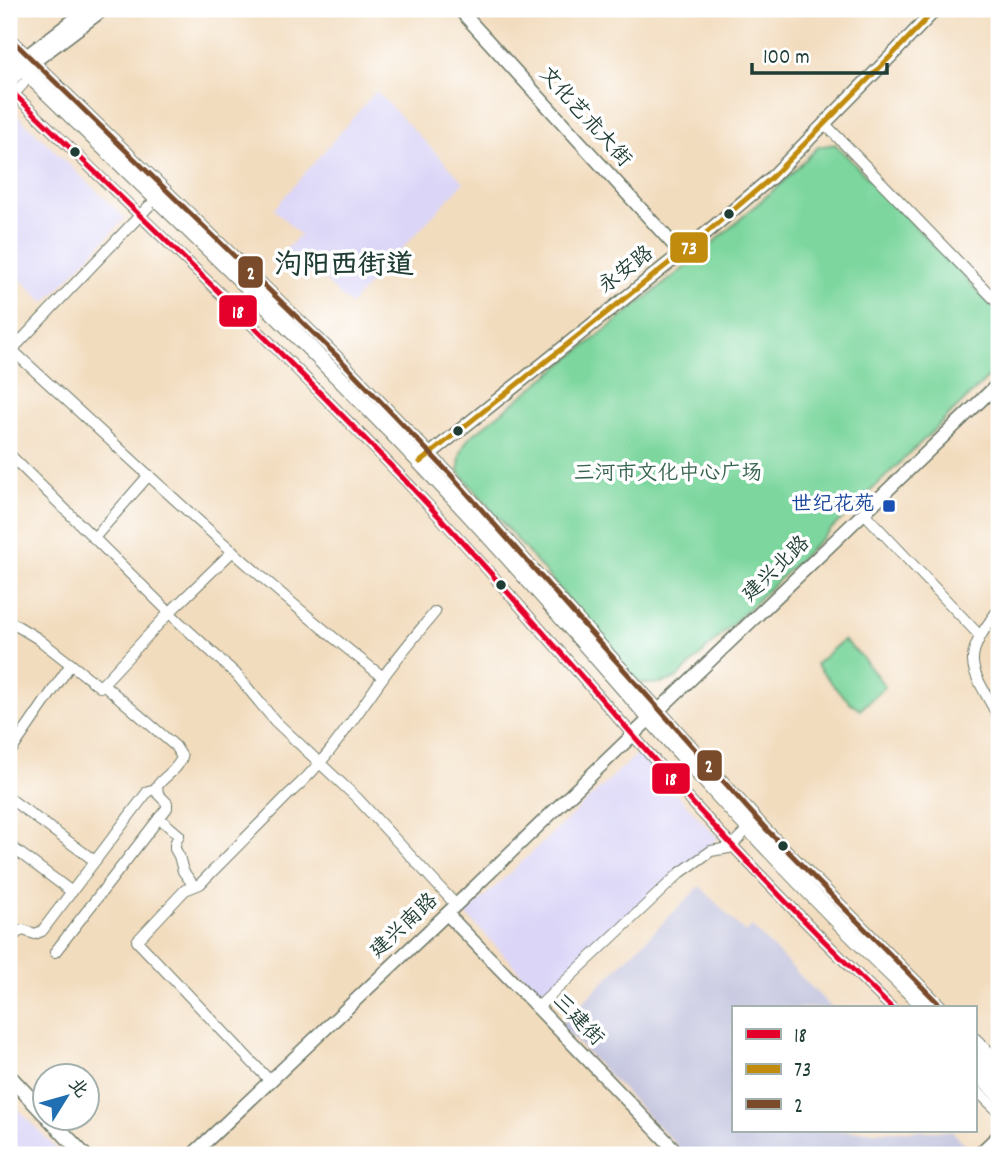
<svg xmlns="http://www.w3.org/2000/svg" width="1008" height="1164" font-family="Dekko,'LXGW WenKai TC',sans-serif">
<rect width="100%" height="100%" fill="#fff"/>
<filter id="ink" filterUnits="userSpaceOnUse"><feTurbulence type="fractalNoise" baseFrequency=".0143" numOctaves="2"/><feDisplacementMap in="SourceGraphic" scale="14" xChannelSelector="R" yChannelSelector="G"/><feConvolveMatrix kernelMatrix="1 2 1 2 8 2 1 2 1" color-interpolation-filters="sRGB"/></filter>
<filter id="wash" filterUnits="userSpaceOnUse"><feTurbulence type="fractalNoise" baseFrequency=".00686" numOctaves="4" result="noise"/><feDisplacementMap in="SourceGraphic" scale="28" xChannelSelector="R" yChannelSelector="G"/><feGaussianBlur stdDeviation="1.57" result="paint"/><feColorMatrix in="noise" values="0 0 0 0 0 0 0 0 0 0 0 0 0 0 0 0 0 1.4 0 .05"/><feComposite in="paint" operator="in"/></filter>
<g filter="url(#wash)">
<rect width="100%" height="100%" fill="#f2dcbe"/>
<g fill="#dbd6f7">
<polygon points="376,91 464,182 350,305 308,264 300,271 282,253 300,235 274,209"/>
<polygon points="9,107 125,218 45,303 9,268"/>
<polygon points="638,753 718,838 544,998 466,914"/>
<polygon points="9,1099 62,1155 9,1155"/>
</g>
<polygon fill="#c1c2dd" points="700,886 745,933 752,927 832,1008 733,1008 733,1131 952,1131 972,1151 967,1155 686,1155 560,1025"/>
<g fill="#7cd69d" stroke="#4e8a68" stroke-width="2">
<path d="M 835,144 L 999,313 L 999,367 L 677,678 C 664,683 653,686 639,682 L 459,472 C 459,458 460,450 469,438 L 689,264 L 786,179 L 818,147 Z"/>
<path d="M 843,640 L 860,655 L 884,685 L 884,687 L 860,710 C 843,698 829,681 816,664 Z"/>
</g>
</g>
<g filter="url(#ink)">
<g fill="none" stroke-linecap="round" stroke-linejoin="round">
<defs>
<g id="minor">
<polyline points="9,37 338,357 450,474 567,606 767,830 943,1008"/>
<path d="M 9,89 C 152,227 296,364 432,509 C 524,607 610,711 700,811 C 762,878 826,944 892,1008"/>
<polyline points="9,99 23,84"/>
<polyline points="825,124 999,304"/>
<path d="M 12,350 C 134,461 253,576 383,677"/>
<polyline points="9,353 149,206"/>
<polyline points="9,454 180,623 236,674 275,721 357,798 456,905"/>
<polyline points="864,513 980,636"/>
<polyline points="94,538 149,475"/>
<path d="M 999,609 C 958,663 971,665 999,718"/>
<polyline points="9,621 37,638 100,687 169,613 233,551"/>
<polyline points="9,754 71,664"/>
<polyline points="9,798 95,861"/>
<polyline points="159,818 179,835 175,844 175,849 179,856 183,871 194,886"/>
<polyline points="9,845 72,892"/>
<polyline points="9,941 18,932 23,930 35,934 42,931 148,791 156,789"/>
<path d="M 55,952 L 167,808 L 167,803 L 158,794 L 157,786 C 164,776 178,770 182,757 L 175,746 L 103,684"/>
<polyline points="537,1008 680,873 711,851 729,848 742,835"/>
<polyline points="975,1038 999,1061"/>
<path d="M 270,1081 L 137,941 L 185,890 L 200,884 L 290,793 C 327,761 353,719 381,680 C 398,656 417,634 435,612"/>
<polyline points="975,1089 999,1112"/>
</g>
<g id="tertiary">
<polyline points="459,9 681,253"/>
<polyline points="9,69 88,9"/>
<polyline points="15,76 104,9"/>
<polyline points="420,462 699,239 771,178 895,52 936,9"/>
<polyline points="447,914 680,1155"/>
<polyline points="192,1155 456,905 999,383"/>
<polyline points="978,1155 999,1135"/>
</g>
<g id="secondary">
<polyline points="9,1076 46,1115"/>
<polyline points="49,1118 84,1155"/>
</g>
<g id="trunk">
<path d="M 9,55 C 155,197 304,337 443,486 C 538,586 625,692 718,794 C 785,868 855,939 927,1008"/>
<polyline points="975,1055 995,1074"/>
<polyline points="975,1070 999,1094"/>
</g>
</defs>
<use href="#minor" stroke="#697564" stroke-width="12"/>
<use href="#tertiary" stroke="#697564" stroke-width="15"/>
<use href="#secondary" stroke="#697564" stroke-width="17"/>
<use href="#trunk" stroke="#697564" stroke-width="18"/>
<use href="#minor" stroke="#fff" stroke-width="10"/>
<use href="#tertiary" stroke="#fff" stroke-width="12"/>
<use href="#secondary" stroke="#fff" stroke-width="14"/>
<use href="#trunk" stroke="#fff" stroke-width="16"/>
<defs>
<path id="bus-1" d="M 9,89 C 152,227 296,364 432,509 C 524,607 610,711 700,811 C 762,878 826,944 892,1008"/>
<polyline id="bus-2" points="420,462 699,239 771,178 895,52 936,9"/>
<polyline id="bus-3" points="9,37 338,357 450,474 567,606 767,830 943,1008"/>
</defs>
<use href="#bus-1" stroke="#fff" stroke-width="10"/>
<use href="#bus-2" stroke="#fff" stroke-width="10"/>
<use href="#bus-3" stroke="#fff" stroke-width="10"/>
<use href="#bus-1" stroke="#e4002b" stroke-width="5"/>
<use href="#bus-2" stroke="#c18c0d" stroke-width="5"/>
<use href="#bus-3" stroke="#7a4b2a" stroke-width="5"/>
</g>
</g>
<g fill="#1f3d34" stroke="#fff" stroke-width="2.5">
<circle cx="75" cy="152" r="6"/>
<circle cx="729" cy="214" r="6"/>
<circle cx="458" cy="431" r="6"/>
<circle cx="501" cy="585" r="6"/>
<circle cx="783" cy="846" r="6"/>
</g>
<rect fill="#1a4fb4" stroke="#fff" stroke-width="2.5" x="882" y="499" width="14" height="14" rx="3.5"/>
<g text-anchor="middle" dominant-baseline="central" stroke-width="7" stroke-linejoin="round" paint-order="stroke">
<g font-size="21" fill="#1f3d34" stroke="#fff">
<text transform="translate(584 118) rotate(48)">文化艺术大街</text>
<text transform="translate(627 271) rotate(-38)">永安路</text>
<text transform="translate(777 570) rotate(-44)">建兴北路</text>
<text transform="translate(405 927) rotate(-43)">建兴南路</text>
<text transform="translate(577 1021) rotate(46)">三建街</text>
</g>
<g font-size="21" fill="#36634e" stroke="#fff">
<text x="668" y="475">三河市文化中心广场</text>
</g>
<g font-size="21" fill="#164399" stroke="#fff" text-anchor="end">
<text x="875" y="506">世纪花苑</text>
</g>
<g font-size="28" font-weight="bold" fill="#1f3d34" stroke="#fff">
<text x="344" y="268">泃阳西街道</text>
</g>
</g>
<g stroke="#fff" stroke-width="2.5">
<rect x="669" y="231" width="40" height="33" rx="7" fill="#c18c0d"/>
<rect x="237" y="255" width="27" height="34" rx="7" fill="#7a4b2a"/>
<rect x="218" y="294" width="40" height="34" rx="7" fill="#e4002b"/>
<rect x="696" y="749" width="27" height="33" rx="7" fill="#7a4b2a"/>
<rect x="651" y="762" width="40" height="33" rx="7" fill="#e4002b"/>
</g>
<g font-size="19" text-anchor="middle" font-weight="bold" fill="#fff">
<text x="689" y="254">73</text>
<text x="251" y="279">2</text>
<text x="238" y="318">18</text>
<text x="709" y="772">2</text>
<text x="671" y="785">18</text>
</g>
<rect width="1008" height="1164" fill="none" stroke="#fff" stroke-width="35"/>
<rect x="732" y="1006" width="245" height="126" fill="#ffffff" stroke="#a5b1ae" stroke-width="2"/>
<rect x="746" y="1029" width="35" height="10" fill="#e4002b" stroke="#a5b1ae" stroke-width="2"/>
<text x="794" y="1042" font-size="21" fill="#1f3d34">18</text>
<rect x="746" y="1064" width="35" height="10" fill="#c18c0d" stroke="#a5b1ae" stroke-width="2"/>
<text x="794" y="1076" font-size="21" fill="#1f3d34">73</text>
<rect x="746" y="1099" width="35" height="10" fill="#7a4b2a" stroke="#a5b1ae" stroke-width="2"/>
<text x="794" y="1112" font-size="21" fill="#1f3d34">2</text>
<g transform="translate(66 1097) rotate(53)"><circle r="33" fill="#ffffff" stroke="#a5b1ae" stroke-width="2"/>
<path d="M0-5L12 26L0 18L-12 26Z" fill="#1f6fb2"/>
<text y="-10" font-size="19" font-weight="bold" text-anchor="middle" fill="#1f3d34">北</text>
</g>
<path d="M752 63v10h135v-10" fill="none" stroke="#1f3d34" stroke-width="3.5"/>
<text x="763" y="63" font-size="21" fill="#1f3d34" stroke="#ffffff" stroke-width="5" paint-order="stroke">100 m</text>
</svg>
